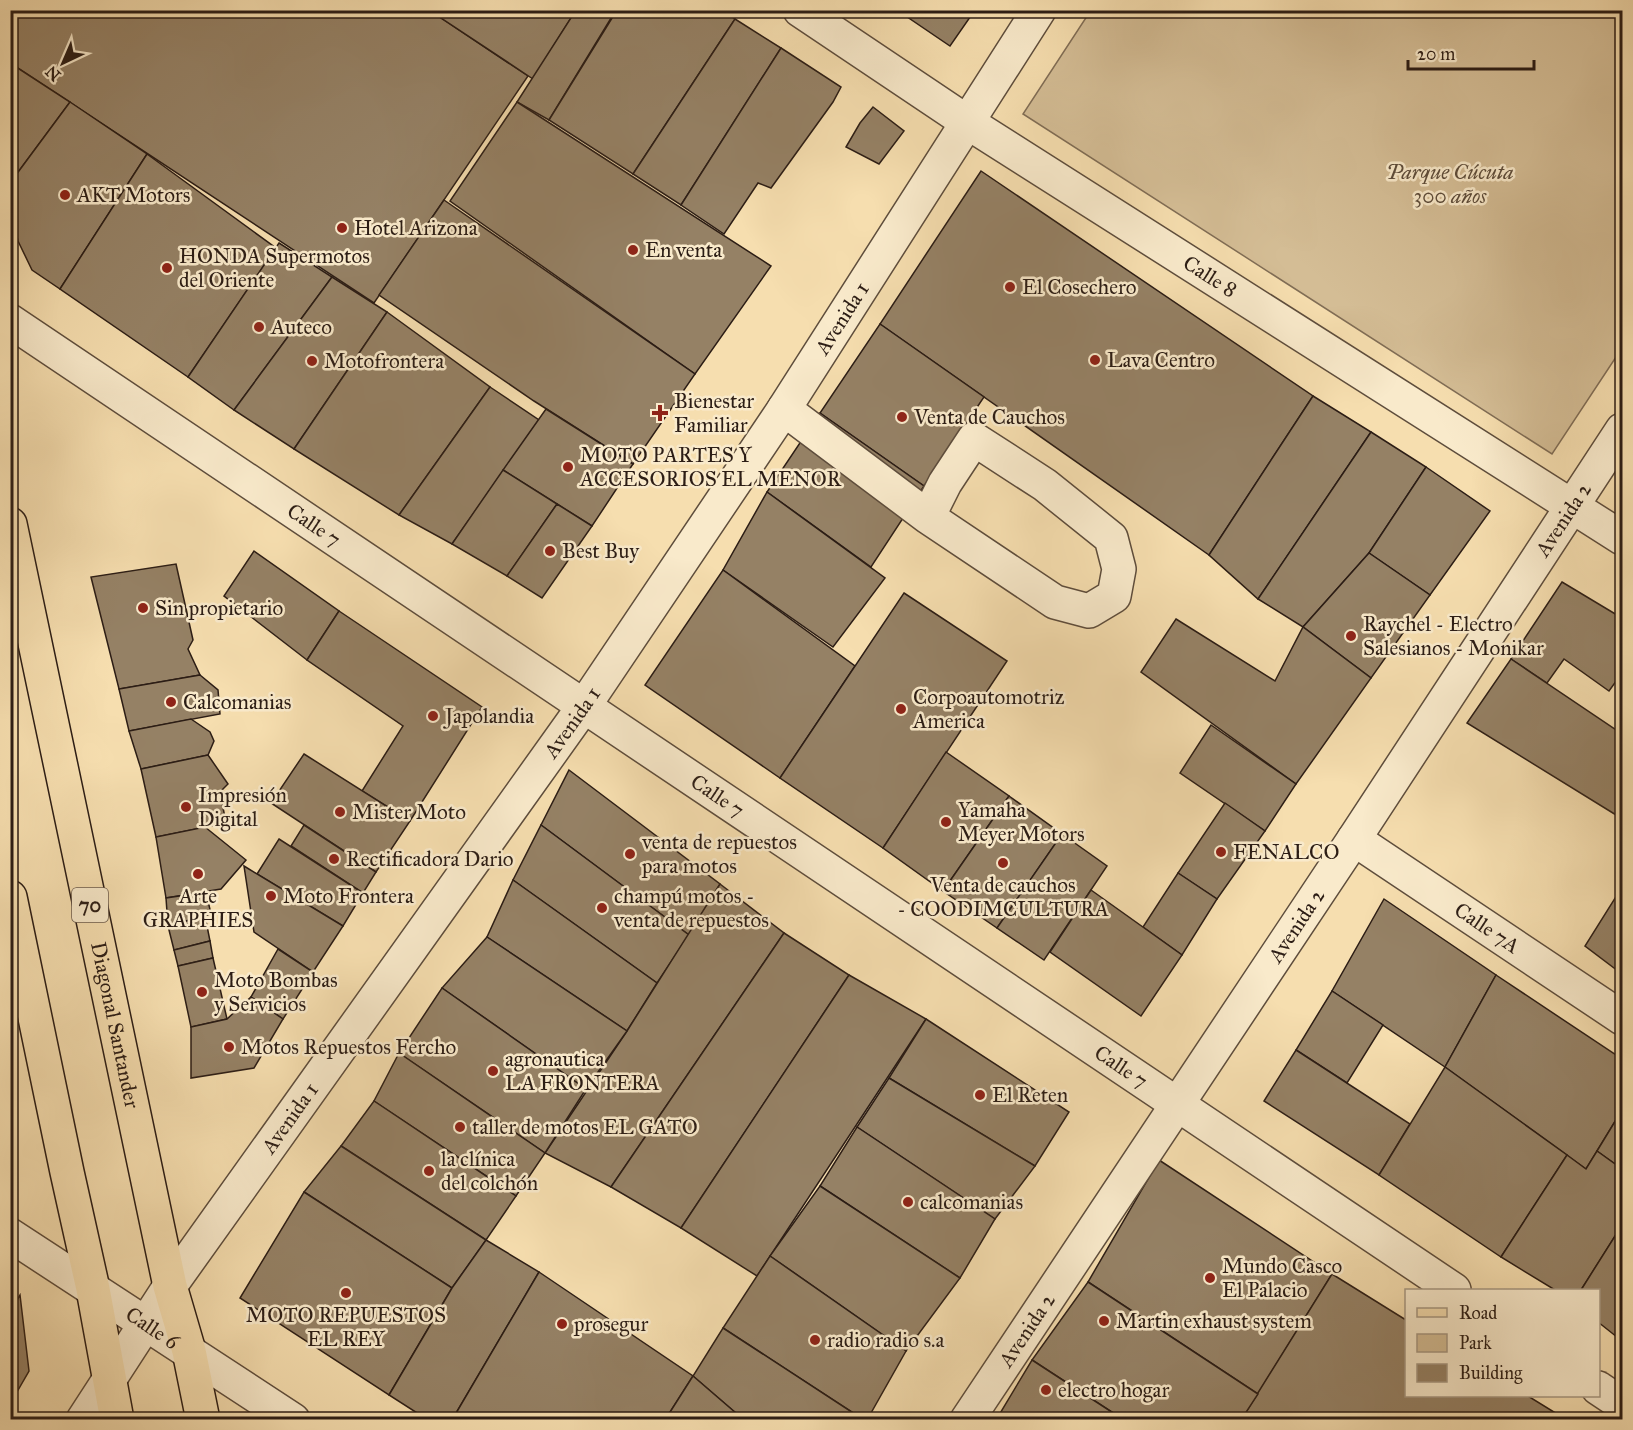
<svg xmlns="http://www.w3.org/2000/svg" width="1633" height="1430" font-family="'IM FELL Great Primer',serif">
<rect width="100%" height="100%" fill="#f6deaf"/>
<filter id="stains"><feTurbulence type="fractalNoise" baseFrequency=".00333" numOctaves="4"/><feColorMatrix values="0 0 0 0 .2 0 0 0 0 .09 0 0 0 0 .02 0 0 0 .5 -.17"/></filter>
<radialGradient id="worn" r=".72"><stop offset=".6" stop-color="#630" stop-opacity="0"/><stop offset="1" stop-color="#630" stop-opacity=".3"/></radialGradient>
<polygon fill="#d4bd95" stroke="#806d55" stroke-width="1.5" points="1091,10 1622,11 1622,348 1552,454 1023,114"/>
<g fill="#958165" stroke="#2c1d15" stroke-width="1.5">
<polygon points="10,10 429,10 528,76 374,303 10,63"/>
<polygon points="429,10 576,10 533,79"/>
<polygon points="576,10 616,10 549,120 517,102"/>
<polygon points="617,10 722,10 735,19 633,174 549,120"/>
<polygon points="897,10 975,10 950,46"/>
<polygon points="735,19 781,48 681,205 633,174"/>
<polygon points="781,48 841,87 833,102 771,188 758,183 724,234 681,205"/>
<polygon points="10,63 70,102 10,183"/>
<polygon points="70,102 147,154 60,289 32,270 18,241 10,207 10,183"/>
<polygon points="517,102 771,266 695,374 450,201"/>
<polygon points="873,107 904,131 879,164 846,147 860,123"/>
<polygon points="147,154 276,248 188,377 60,289"/>
<polygon points="981,171 1313,396 1209,555 880,324"/>
<polygon points="444,200 695,374 633,464 534,401 379,295"/>
<polygon points="279,243 332,277 234,410 188,377"/>
<polygon points="332,277 387,312 294,449 234,410"/>
<polygon points="387,312 490,387 399,515 294,449"/>
<polygon points="880,324 984,397 924,486 820,413"/>
<polygon points="490,387 539,420 452,544 399,515"/>
<polygon points="1313,396 1371,432 1258,599 1209,555"/>
<polygon points="546,409 633,464 592,526 503,470"/>
<polygon points="820,413 924,486 871,567 767,492"/>
<polygon points="1371,432 1426,467 1369,553 1303,627 1258,599"/>
<polygon points="1426,467 1490,511 1430,595 1369,553"/>
<polygon points="503,470 557,504 507,576 452,544"/>
<polygon points="767,492 885,578 833,647 723,570"/>
<polygon points="557,504 592,526 542,598 507,576"/>
<polygon points="254,551 339,611 307,660 224,596"/>
<polygon points="1369,553 1430,595 1371,678 1303,627"/>
<polygon points="176,564 193,640 188,649 200,675 119,689 91,577"/>
<polygon points="723,570 855,666 780,778 645,685"/>
<polygon points="1562,582 1622,618 1622,673 1609,691 1564,659 1547,683 1511,659"/>
<polygon points="904,593 1007,661 883,848 780,778"/>
<polygon points="339,611 482,707 410,821 362,791 403,726 307,660"/>
<polygon points="1176,619 1275,681 1303,627 1371,678 1296,784 1141,672"/>
<polygon points="1511,659 1622,734 1622,815 1621,818 1467,723"/>
<polygon points="200,675 218,690 220,714 129,731 119,689"/>
<polygon points="191,719 210,732 214,741 208,755 141,769 129,731"/>
<polygon points="1211,725 1296,784 1265,831 1180,773"/>
<polygon points="946,752 1009,796 943,891 883,848"/>
<polygon points="304,754 410,821 376,872 271,803"/>
<polygon points="208,755 228,784 220,792 226,823 156,837 141,769"/>
<polygon points="569,770 720,884 689,935 541,825"/>
<polygon points="1009,796 1062,834 997,928 943,891"/>
<polygon points="1225,803 1265,831 1217,899 1178,873"/>
<polygon points="304,825 376,872 363,893 291,846"/>
<polygon points="541,825 689,935 657,983 513,880"/>
<polygon points="205,827 246,860 221,889 166,898 156,837"/>
<polygon points="1062,834 1107,866 1044,960 997,928"/>
<polygon points="279,839 363,893 343,926 257,874"/>
<polygon points="244,866 343,926 313,972 254,932"/>
<polygon points="1178,873 1217,899 1182,955 1143,927"/>
<polygon points="513,880 657,983 627,1031 487,937"/>
<polygon points="720,884 784,933 611,1187 545,1153 627,1031"/>
<polygon points="1622,887 1622,974 1585,946"/>
<polygon points="1091,890 1182,955 1141,1016 1050,952"/>
<polygon points="206,892 211,914 168,926 166,898"/>
<polygon points="1384,899 1496,975 1445,1067 1332,991"/>
<polygon points="205,916 210,941 174,950 168,926"/>
<polygon points="784,933 849,975 681,1228 611,1187"/>
<polygon points="487,937 627,1031 586,1089 442,988"/>
<polygon points="210,941 213,958 178,966 174,950"/>
<polygon points="278,949 313,972 283,1019 251,997"/>
<polygon points="213,958 227,1019 191,1027 178,966"/>
<polygon points="849,975 926,1019 757,1276 681,1228"/>
<polygon points="1496,975 1622,1059 1622,1110 1586,1169 1445,1067"/>
<polygon points="442,988 586,1089 545,1153 399,1053"/>
<polygon points="1332,991 1383,1025 1347,1083 1296,1050"/>
<polygon points="251,997 283,1019 254,1068 191,1078 191,1027 227,1019"/>
<polygon points="926,1019 1069,1112 1035,1166 889,1078"/>
<polygon points="1296,1050 1410,1124 1379,1175 1264,1101"/>
<polygon points="399,1053 545,1153 516,1196 374,1101"/>
<polygon points="1445,1067 1567,1155 1501,1257 1379,1175"/>
<polygon points="889,1078 1035,1166 995,1219 857,1127"/>
<polygon points="374,1101 516,1196 486,1240 341,1146"/>
<polygon points="1622,1110 1622,1169 1597,1151"/>
<polygon points="857,1127 995,1219 960,1278 820,1186"/>
<polygon points="341,1146 486,1240 452,1288 304,1192"/>
<polygon points="1597,1151 1622,1169 1622,1225 1581,1290 1555,1290 1501,1257 1567,1155 1586,1169"/>
<polygon points="1159,1160 1332,1274 1258,1394 1088,1282"/>
<polygon points="820,1186 960,1278 906,1351 770,1256"/>
<polygon points="304,1192 452,1288 389,1395 240,1298"/>
<polygon points="1622,1225 1622,1341 1598,1322 1598,1290 1581,1290"/>
<polygon points="486,1240 539,1272 452,1420 428,1420 389,1395 452,1288"/>
<polygon points="770,1256 906,1351 867,1420 864,1420 723,1328"/>
<polygon points="539,1272 693,1376 665,1420 452,1420"/>
<polygon points="1332,1274 1406,1320 1406,1396 1528,1396 1567,1420 1241,1420"/>
<polygon points="1088,1282 1258,1394 1241,1420 1124,1420 1032,1360"/>
<polygon points="20,1295 29,1371 10,1404 10,1312"/>
<polygon points="723,1328 864,1420 744,1420 693,1376"/>
<polygon points="1032,1360 1124,1420 996,1420"/>
<polygon points="693,1376 744,1420 665,1420"/>
</g>
<g fill="none" stroke-linecap="round" stroke-linejoin="round">
<defs>
<g id="minor">
<path id="s1" d="M 800,10 L 967,122 L 1622,538"/>
<path id="s2" d="M 10,321 L 1454,1290"/>
<polyline points="784,409 928,517 1055,602 1089,611 1114,596 1119,569 1111,538 1045,485 974,439 945,483 928,517"/>
<path id="s3" d="M 1354,839 L 1622,1018"/>
<path id="s4" d="M 10,1235 L 293,1420"/>
<polyline points="1598,1388 1622,1404"/>
<path id="s5" d="M 83,1420 L 170,1286 L 584,706 L 784,409 L 1039,10"/>
<path id="s6" d="M 967,1420 L 1354,839 L 1622,430"/>
</g>
<g id="major">
<path id="s7" d="M 10,524 L 170,1286 L 189,1351 L 203,1420"/>
<polyline points="10,897 67,1172 93,1289 117,1420"/>
</g>
</defs>
<use href="#minor" stroke="#5e4d3c" stroke-width="36"/>
<use href="#major" stroke="#2c1d15" stroke-width="36"/>
<use href="#minor" stroke="#f9eacb" stroke-width="33"/>
<use href="#major" stroke="#f6deaf" stroke-width="33"/>
</g>
<g fill="#8f2418" stroke="#f9eacb" stroke-width="2">
<circle cx="65" cy="195" r="6"/>
<circle cx="342" cy="228" r="6"/>
<circle cx="633" cy="250" r="6"/>
<circle cx="167" cy="268" r="6"/>
<circle cx="1010" cy="287" r="6"/>
<circle cx="259" cy="327" r="6"/>
<circle cx="1095" cy="360" r="6"/>
<circle cx="312" cy="361" r="6"/>
<path d="M657 404h6v6h6v6h-6v6h-6v-6h-6v-6h6z"/>
<circle cx="902" cy="417" r="6"/>
<circle cx="568" cy="467" r="6"/>
<circle cx="550" cy="551" r="6"/>
<circle cx="143" cy="608" r="6"/>
<circle cx="1351" cy="636" r="6"/>
<circle cx="171" cy="702" r="6"/>
<circle cx="901" cy="709" r="6"/>
<circle cx="433" cy="716" r="6"/>
<circle cx="186" cy="807" r="6"/>
<circle cx="340" cy="812" r="6"/>
<circle cx="946" cy="822" r="6"/>
<circle cx="1221" cy="852" r="6"/>
<circle cx="630" cy="854" r="6"/>
<circle cx="334" cy="859" r="6"/>
<circle cx="1003" cy="863" r="6"/>
<circle cx="198" cy="874" r="6"/>
<circle cx="271" cy="896" r="6"/>
<circle cx="602" cy="908" r="6"/>
<circle cx="202" cy="992" r="6"/>
<circle cx="229" cy="1047" r="6"/>
<circle cx="493" cy="1071" r="6"/>
<circle cx="980" cy="1095" r="6"/>
<circle cx="460" cy="1127" r="6"/>
<circle cx="429" cy="1171" r="6"/>
<circle cx="908" cy="1202" r="6"/>
<circle cx="1210" cy="1278" r="6"/>
<circle cx="346" cy="1293" r="6"/>
<circle cx="1104" cy="1321" r="6"/>
<circle cx="562" cy="1324" r="6"/>
<circle cx="815" cy="1340" r="6"/>
<circle cx="1046" cy="1390" r="6"/>
</g>
<g text-anchor="middle" dominant-baseline="central" stroke-width="5" stroke-linejoin="round" paint-order="stroke">
<rect fill="#f9eacb" stroke="#6a5a4c" stroke-width="1.5" x="72" y="888" width="36" height="34" rx="4.5"/>
<g font-size="20" font-weight="bold" fill="#2c1d15">
<text x="90" y="905">70</text>
</g>
<g font-size="21" font-style="italic" fill="#5e4d3b" stroke="#f9eacb">
<text x="1450" y="172">Parque Cúcuta<tspan x="1450" dy="24">300 años</tspan></text>
</g>
<g font-size="21" fill="#2c1d15" stroke="#f9eacb" text-anchor="start">
<text x="77" y="195">AKT Motors</text>
<text x="354" y="228">Hotel Arizona</text>
<text x="645" y="250">En venta</text>
<text x="179" y="256">HONDA Supermotos<tspan x="179" dy="24">del Oriente</tspan></text>
<text x="1022" y="287">El Cosechero</text>
<text x="271" y="327">Auteco</text>
<text x="1107" y="360">Lava Centro</text>
<text x="324" y="361">Motofrontera</text>
<text x="674" y="401">Bienestar<tspan x="674" dy="24">Familiar</tspan></text>
<text x="914" y="417">Venta de Cauchos</text>
<text x="580" y="455">MOTO PARTES Y<tspan x="580" dy="24">ACCESORIOS EL MENOR</tspan></text>
<text x="562" y="551">Best Buy</text>
<text x="155" y="608">Sin propietario</text>
<text x="1363" y="624">Raychel - Electro<tspan x="1363" dy="24">Salesianos - Monikar</tspan></text>
<text x="913" y="697">Corpoautomotriz<tspan x="913" dy="24">America</tspan></text>
<text x="183" y="702">Calcomanias</text>
<text x="445" y="716">Japolandia</text>
<text x="198" y="795">Impresión<tspan x="198" dy="24">Digital</tspan></text>
<text x="958" y="810">Yamaha<tspan x="958" dy="24">Meyer Motors</tspan></text>
<text x="352" y="812">Mister Moto</text>
<text x="642" y="842">venta de repuestos<tspan x="642" dy="24">para motos</tspan></text>
<text x="1233" y="852">FENALCO</text>
<text x="346" y="859">Rectificadora Dario</text>
<text x="1003" y="885" text-anchor="middle">Venta de cauchos<tspan x="1003" dy="24">- COODIMCULTURA</tspan></text>
<text x="198" y="896" text-anchor="middle">Arte<tspan x="198" dy="24">GRAPHIES</tspan></text>
<text x="283" y="896">Moto Frontera</text>
<text x="614" y="896">champú motos -<tspan x="614" dy="24">venta de repuestos</tspan></text>
<text x="214" y="980">Moto Bombas<tspan x="214" dy="24">y Servicios</tspan></text>
<text x="241" y="1047">Motos Repuestos Fercho</text>
<text x="505" y="1059">agronautica<tspan x="505" dy="24">LA FRONTERA</tspan></text>
<text x="992" y="1095">El Reten</text>
<text x="472" y="1127">taller de motos EL GATO</text>
<text x="441" y="1159">la clínica<tspan x="441" dy="24">del colchón</tspan></text>
<text x="920" y="1202">calcomanias</text>
<text x="1222" y="1266">Mundo Casco<tspan x="1222" dy="24">El Palacio</tspan></text>
<text x="346" y="1315" text-anchor="middle">MOTO REPUESTOS<tspan x="346" dy="24">EL REY</tspan></text>
<text x="1116" y="1321">Martin exhaust system</text>
<text x="574" y="1324">prosegur</text>
<text x="827" y="1340">radio radio s.a</text>
<text x="1058" y="1390">electro hogar</text>
</g>
<g font-size="21" fill="#2c1d15" stroke="#f9eacb">
<text stroke="none"><textPath href="#s1" startOffset="489">Calle 8</textPath></text>
<text stroke="none"><textPath href="#s5" startOffset="1338">Avenida 1</textPath></text>
<text stroke="none"><textPath href="#s6" startOffset="1080">Avenida 2</textPath></text>
<text stroke="none"><textPath href="#s2" startOffset="366">Calle 7</textPath></text>
<text stroke="none"><textPath href="#s5" startOffset="852">Avenida 1</textPath></text>
<text stroke="none"><textPath href="#s2" startOffset="852">Calle 7</textPath></text>
<text stroke="none"><textPath href="#s6" startOffset="594">Avenida 2</textPath></text>
<text stroke="none"><textPath href="#s3" startOffset="160">Calle 7A</textPath></text>
<text stroke="none"><textPath href="#s7" startOffset="512">Diagonal Santander</textPath></text>
<text stroke="none"><textPath href="#s2" startOffset="1338">Calle 7</textPath></text>
<text stroke="none"><textPath href="#s5" startOffset="366">Avenida 1</textPath></text>
<text stroke="none"><textPath href="#s4" startOffset="170">Calle 6</textPath></text>
<text stroke="none"><textPath href="#s6" startOffset="108">Avenida 2</textPath></text>
</g>
</g>
<rect width="1633" height="1430" fill="none" stroke="#f6deaf" stroke-width="36"/>
<rect x="12" y="12" width="1609" height="1406" fill="none" stroke="#2c1d15" stroke-width="3"/>
<rect x="18" y="18" width="1597" height="1394" fill="none" stroke="#2c1d15" stroke-width="1.5"/>
<rect x="1405" y="1289" width="195" height="108" fill="#f9eacb" stroke="#a79882" stroke-width="1.5"/>
<rect x="1417" y="1308" width="30" height="9" fill="#f6deaf" stroke="#a79882" stroke-width="1.5"/>
<text x="1459" y="1319" font-size="18" fill="#2c1d15">Road</text>
<rect x="1417" y="1334" width="30" height="18" fill="#d4bd95" stroke="#a79882" stroke-width="1.5"/>
<text x="1459" y="1349" font-size="18" fill="#2c1d15">Park</text>
<rect x="1417" y="1364" width="30" height="18" fill="#958165" stroke="#a79882" stroke-width="1.5"/>
<text x="1459" y="1379" font-size="18" fill="#2c1d15">Building</text>
<g transform="translate(63 63) rotate(224)" stroke="#f9eacb" stroke-width="4.5" paint-order="stroke">
<path d="M0-4.5L10 22L0 15L-10 22Z" fill="#2c1d15"/>
<text y="-9" font-size="16" font-weight="bold" text-anchor="middle" fill="#2c1d15">N</text>
</g>
<path d="M1408 60v9h126v-9" fill="none" stroke="#2c1d15" stroke-width="3"/>
<text x="1417" y="60" font-size="18" fill="#2c1d15" stroke="#f9eacb" stroke-width="4.5" paint-order="stroke">20 m</text>
<rect width="100%" height="100%" filter="url(#stains)"/>
<rect width="100%" height="100%" fill="url(#worn)"/>
</svg>
